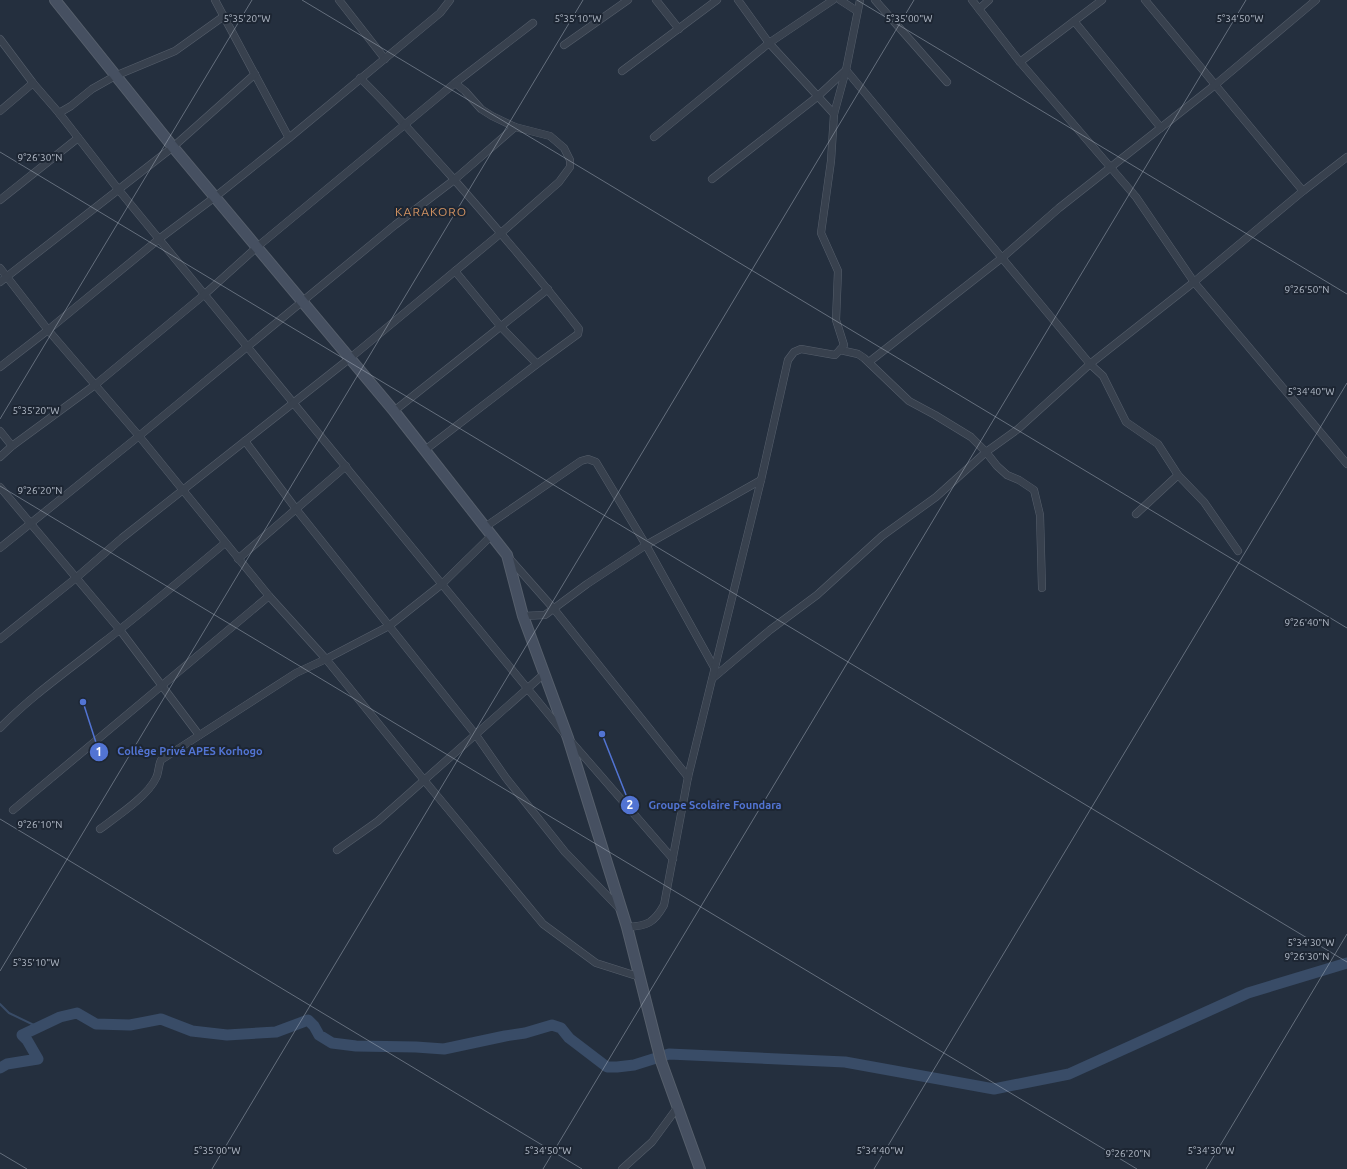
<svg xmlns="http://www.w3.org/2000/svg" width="1347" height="1169" font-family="Ubuntu,sans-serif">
<rect width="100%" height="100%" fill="#242f3e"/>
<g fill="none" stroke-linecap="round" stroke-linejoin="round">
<polyline stroke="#394c67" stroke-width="2" points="0,1004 9,1013 38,1027"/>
<polyline stroke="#394c67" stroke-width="11" points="0,1068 7,1064 38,1059 27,1040 22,1035 60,1017 77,1013 96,1024 130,1025 161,1019 192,1031 227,1035 276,1032 308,1020 314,1026 319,1035 332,1043 356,1046 416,1047 444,1049 505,1036 525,1033 552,1025 561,1028 569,1038 607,1067 617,1067 634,1065 669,1054 845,1062 994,1089 1069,1074 1248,993 1347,963"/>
<defs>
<g id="street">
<polyline points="215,0 289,138"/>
<polyline points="339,0 385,59"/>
<polyline points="656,0 679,29"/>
<polyline points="738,0 769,43 834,114"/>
<polyline points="840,0 857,11"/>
<polyline points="875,0 947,82"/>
<polyline points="972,0 1020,62 1136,197 1194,282 1347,464"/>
<polyline points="1145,0 1303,191"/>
<polyline points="979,9 989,0"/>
<polyline points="1074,21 1161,128"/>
<polyline points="0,39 33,83 59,113 118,189 568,738 673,859"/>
<polyline points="564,45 628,0"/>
<polyline points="1020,62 1102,0"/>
<polyline points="622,71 717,0"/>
<path d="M 360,78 C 392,109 421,143 451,176 C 495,226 538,276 579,329 L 578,334 L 537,364 L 425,450"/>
<polyline points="0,111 33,83"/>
<polyline points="59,113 71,106 92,89 115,76 175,51 224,16"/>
<polyline points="654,137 769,43 833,0"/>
<polyline points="712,179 817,97 846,70 1090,364 1103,376 1126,422 1158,444 1178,475 1204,502 1238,551"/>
<polyline points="0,200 78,138"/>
<polyline points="0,268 48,330 139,436 269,596 326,659 424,780 543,924 596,963 640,977"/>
<polyline points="455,271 501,327 537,364"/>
<polyline points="0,282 173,147 255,74"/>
<polyline points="840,350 858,354 864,358 909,401 935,415 971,437 986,452 997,466 1007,475 1019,480 1034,490 1040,515 1042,588"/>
<polyline points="869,362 1003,257 1059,208 1215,85 1316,0"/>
<polyline points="0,367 48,330 159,239 215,197 289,138 440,13 450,0"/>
<polyline points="394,411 548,289"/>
<polyline points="0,431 12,446"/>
<polyline points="245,441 296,509 476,735 506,778 565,852 620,909"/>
<polyline points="0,457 12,446 95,385 205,294 257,247 455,83 533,23"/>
<polyline points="0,487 120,630 199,735"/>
<polyline points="1136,514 1178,475"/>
<polyline points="485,527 581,461 588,459 596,462 646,545 715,669"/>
<polyline points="0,548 139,436 395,225 454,180 515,127"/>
<polyline points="509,558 554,609 688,777"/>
<polyline points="238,559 346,466"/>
<polyline points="523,616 545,615 587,584 646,545 761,480"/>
<polyline points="0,639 76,578 122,538 349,359 501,233 559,182 570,167 570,160 564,148 550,136 515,127 492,116 481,109 465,91 455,83"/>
<polyline points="713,678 770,630 817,595 882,536 936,497 986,452 1018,429 1090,364 1194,282 1303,191 1347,157"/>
<path d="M 0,728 C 30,697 66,672 100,645 C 143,612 184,577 225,543"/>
<polyline points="13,810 269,596"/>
<path d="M 100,829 C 116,817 148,796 156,778 C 159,773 158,766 161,760 L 296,673 L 326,659 L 389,626 L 442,584 L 491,536"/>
<polyline points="337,850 378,821 545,673"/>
<path d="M 627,927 C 647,926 654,923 664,905 L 688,777 L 761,480 L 788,360 L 794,352 L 801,349 L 835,355 L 840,350 L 844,345 L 836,320 L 838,271 L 821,233 L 831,161 L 834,114 L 846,70 L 860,0"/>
<polyline points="622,1169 652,1142 677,1108"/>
</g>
<polyline id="secondary" points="55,0 173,147 394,411 507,555 523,616 568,738 627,927 661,1061 700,1169"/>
</defs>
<use href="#street" stroke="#565f6c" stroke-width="8"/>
<use href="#secondary" stroke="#565f6c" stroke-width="12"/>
<use href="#street" stroke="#38414e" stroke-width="7"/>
<use href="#secondary" stroke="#465061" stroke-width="10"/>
</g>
<path fill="none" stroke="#b4bcc9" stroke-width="1" stroke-opacity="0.45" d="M 302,0 L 1347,628M 857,0 L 1347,294M 0,152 L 1347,962M 0,419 L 252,0M 0,486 L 1137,1169M 0,819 L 582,1169M 0,971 L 583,0M 0,1153 L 27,1169M 212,1169 L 914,0M 543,1169 L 1246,0M 874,1169 L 1347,383M 1206,1169 L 1347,934"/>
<g text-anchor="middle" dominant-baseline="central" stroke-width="4" stroke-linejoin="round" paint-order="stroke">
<g font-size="12" letter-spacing="1" fill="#d59563" stroke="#1d2633">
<text x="431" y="211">KARAKORO</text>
</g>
</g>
<g font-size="10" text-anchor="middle" fill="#b4bcc9" stroke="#1d2633" stroke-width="4" stroke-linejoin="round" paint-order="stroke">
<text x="247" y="22">5°35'20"W</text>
<text x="578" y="22">5°35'10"W</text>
<text x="909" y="22">5°35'00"W</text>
<text x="1240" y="22">5°34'50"W</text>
<text x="40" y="161">9°26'30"N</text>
<text x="1307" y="293">9°26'50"N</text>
<text x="1311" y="395">5°34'40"W</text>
<text x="36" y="414">5°35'20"W</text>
<text x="40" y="494">9°26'20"N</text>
<text x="1307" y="626">9°26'40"N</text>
<text x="40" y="828">9°26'10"N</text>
<text x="1311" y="946">5°34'30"W</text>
<text x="1307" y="960">9°26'30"N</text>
<text x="36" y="966">5°35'10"W</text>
<text x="217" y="1154">5°35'00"W</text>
<text x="548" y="1154">5°34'50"W</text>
<text x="880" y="1154">5°34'40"W</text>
<text x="1211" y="1154">5°34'30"W</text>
<text x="1128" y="1157">9°26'20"N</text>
</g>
<path fill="none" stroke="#5274d3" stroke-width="1.5" d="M83 702L99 752M602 734L630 805"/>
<g fill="#5274d3" stroke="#1d2633" stroke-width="1.5">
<circle cx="83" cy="702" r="4"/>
<circle cx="602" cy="734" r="4"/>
<circle cx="99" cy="752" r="10"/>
<circle cx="630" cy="805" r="10"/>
</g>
<g font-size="12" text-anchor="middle" font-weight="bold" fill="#fff">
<text x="99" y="756">1</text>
<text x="630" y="809">2</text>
</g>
<g font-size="11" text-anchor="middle" font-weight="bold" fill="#5274d3" stroke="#1d2633" stroke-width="4" stroke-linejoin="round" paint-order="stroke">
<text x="190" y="755">Collège Privé APES Korhogo</text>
<text x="715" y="809">Groupe Scolaire Foundara</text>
</g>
</svg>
